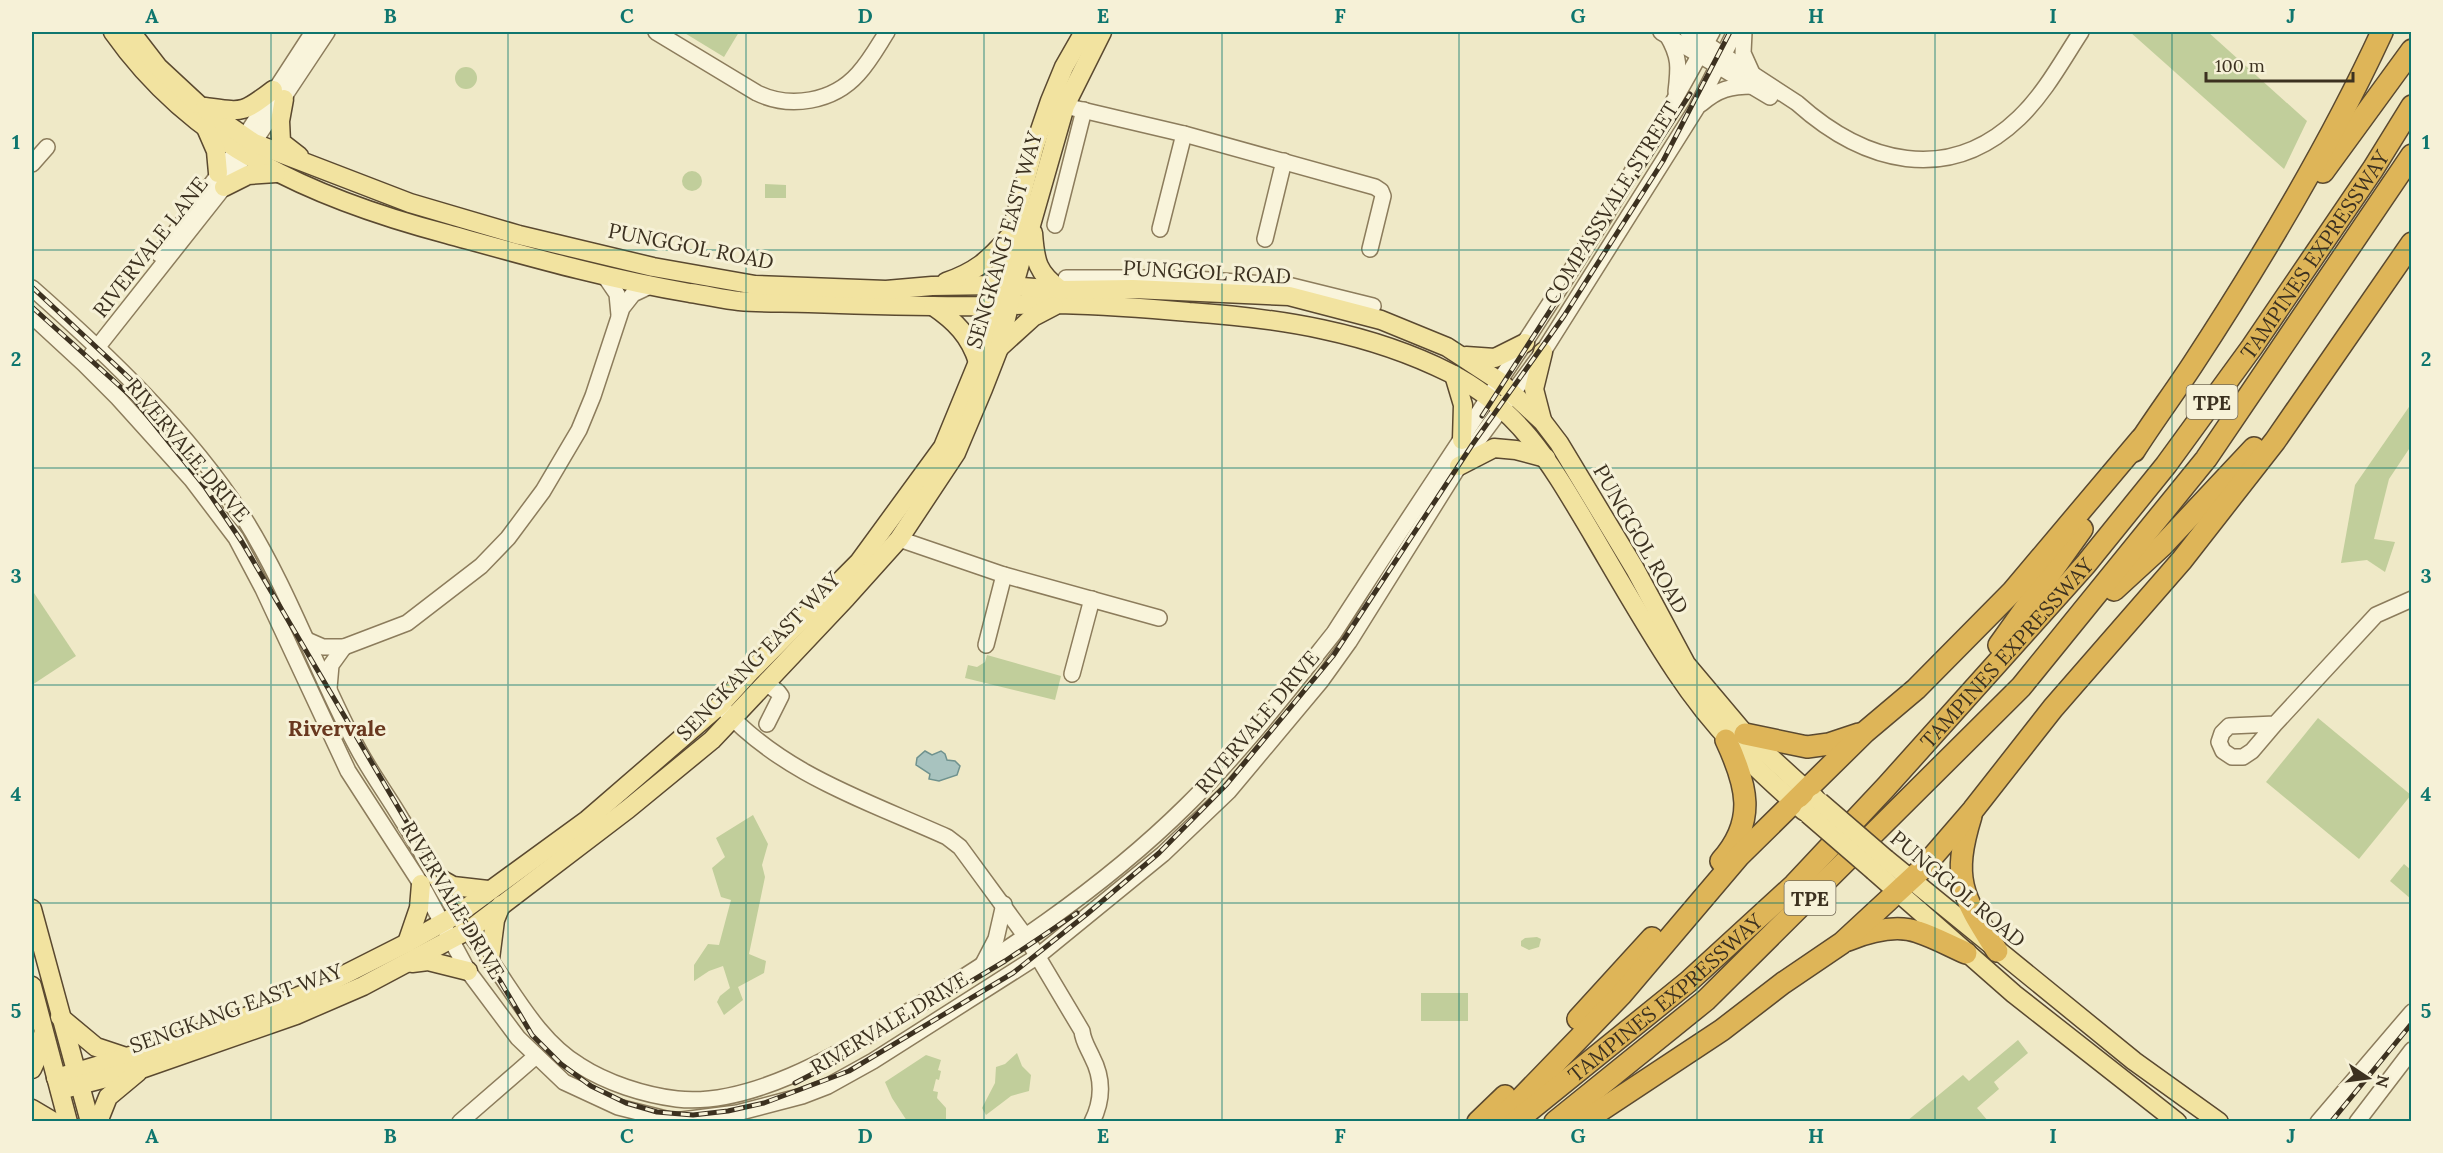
<svg xmlns="http://www.w3.org/2000/svg" width="2443" height="1153" font-family="Lora,serif">
<rect width="100%" height="100%" fill="#efe9c7"/>
<g fill="#c1ce9b">
<polygon points="683,32 739,32 724,57"/>
<polygon points="2130,32 2208,32 2307,121 2284,169"/>
<circle cx="466" cy="78" r="11"/>
<circle cx="692" cy="181" r="10"/>
<polygon points="765,184 786,185 786,198 765,198"/>
<polygon points="2411,404 2411,446 2389,479 2374,539 2395,542 2385,572 2367,560 2341,563 2355,485"/>
<polygon points="32,590 76,656 32,685"/>
<polygon points="987,655 1061,676 1055,700 965,678 968,665 977,667 985,662"/>
<polygon points="2318,718 2411,795 2359,859 2266,782"/>
<polygon points="753,815 768,844 762,865 765,877 749,954 766,961 764,973 738,987 743,1000 724,1015 717,1002 720,996 730,988 723,966 709,971 694,981 694,965 708,944 719,945 731,900 721,897 712,868 725,857 716,838"/>
<polygon points="2404,864 2411,870 2411,899 2390,881"/>
<polygon points="1537,937 1541,939 1539,947 1529,950 1521,946 1521,941 1525,938"/>
<rect x="1421" y="993" width="47" height="28"/>
<polygon points="2018,1040 2028,1053 1994,1082 1999,1089 1977,1108 1988,1121 1907,1121 1963,1075 1969,1081"/>
<polygon points="1017,1053 1022,1066 1031,1075 1029,1091 1011,1096 986,1115 982,1108 995,1083 996,1067 1005,1064"/>
<polygon points="926,1055 941,1060 938,1070 941,1071 939,1080 936,1079 933,1091 938,1092 937,1098 946,1108 946,1121 907,1121 892,1098 885,1082"/>
</g>
<polygon fill="#a8c3bf" stroke="#6f928e" stroke-width="1.5" points="941,751 945,754 947,760 955,761 960,766 957,775 939,781 929,779 930,774 916,765 917,758 925,751 932,755"/>
<g fill="none" stroke-linecap="round" stroke-linejoin="round">
<defs>
<g id="minor">
<path d="M 656,32 L 757,93 C 790,109 833,102 858,74 C 870,61 878,46 887,32"/>
<polyline points="1661,32 1770,97"/>
<path d="M 1688,32 L 1797,103 C 1864,163 1948,186 2019,118 C 2045,93 2062,61 2081,32"/>
<polyline points="1744,32 1743,53 1752,73"/>
<path d="M 1667,35 C 1680,57 1679,67 1676,92"/>
<path d="M 1701,104 C 1718,89 1731,86 1753,86"/>
<polyline points="1065,106 1184,134 1375,187 1381,191 1383,196 1370,249"/>
<polyline points="32,164 47,147"/>
<polyline points="1055,225 1084,110"/>
<polyline points="1160,229 1184,134"/>
<polyline points="1265,239 1284,161"/>
<polyline points="159,254 231,158 313,32"/>
<polyline points="604,275 617,294 619,315"/>
<polyline points="1066,278 1181,278 1292,286 1373,306"/>
<path d="M 32,288 C 107,354 190,433 244,518 C 289,590 317,672 357,747 C 370,772 388,796 402,820 C 426,857 445,898 470,934 C 477,945 486,954 493,964 C 518,1000 541,1042 579,1065 C 607,1083 644,1095 677,1099 C 748,1107 836,1056 896,1019 C 998,957 1100,891 1186,806 C 1240,753 1287,692 1334,633 C 1462,434 1600,240 1712,32"/>
<polyline points="32,316 84,364 118,398 192,480 236,538 263,589 348,771 421,884 468,971 518,1038 564,1082 618,1107 674,1121 737,1113 802,1096 828,1086 873,1061 1038,956 1163,854 1229,791 1321,681 1349,642 1459,466 1543,352 1696,109 1735,32"/>
<polyline points="92,354 224,187 327,32"/>
<polyline points="899,539 1004,575 1159,618"/>
<polyline points="307,640 323,647 344,647 407,623 481,566 508,538 543,491 579,430 593,396 622,308 633,294 650,286"/>
<polyline points="986,645 1004,575"/>
<polyline points="1072,674 1092,599"/>
<polyline points="766,683 778,692 781,696 767,724"/>
<polyline points="329,688 331,665 344,647"/>
<path d="M 720,705 C 781,774 865,800 947,837 L 960,847 L 1026,937 L 1082,1031 C 1083,1041 1088,1048 1092,1057 C 1103,1078 1103,1100 1092,1122"/>
<polyline points="2275,724 2229,726 2222,733 2219,742 2223,751 2232,757 2243,757 2252,751 2275,724 2376,615 2412,599"/>
<polyline points="983,964 996,939 1004,904"/>
<polyline points="460,1122 536,1056"/>
<polyline points="2318,1122 2412,1012"/>
<polyline points="2357,1122 2412,1050"/>
</g>
<g id="major">
<path d="M 113,32 C 194,147 314,199 447,234 C 527,256 607,279 690,293 C 706,295 722,299 739,301 C 762,303 786,302 809,303 C 869,305 929,307 989,306 C 1012,305 1036,304 1059,304 C 1102,305 1145,308 1189,312 C 1278,318 1369,332 1450,373 C 1522,410 1553,468 1593,535 C 1620,581 1646,627 1676,672 C 1713,728 1753,767 1804,811"/>
<polyline points="131,32 158,67 200,106 254,143 410,203 519,235 653,267 755,285 886,290 932,286 997,285 1061,290 1133,289 1289,296 1381,320 1447,347 1499,381 1543,422 1559,443 1635,569 1686,664 1745,734 1816,799"/>
<polyline points="284,99 280,121 281,142 299,156"/>
<path d="M 205,107 C 243,112 242,114 273,90"/>
<polyline points="206,128 216,151 218,173"/>
<polyline points="224,187 248,175 276,173"/>
<path d="M 1033,233 C 1035,261 1037,273 1061,290"/>
<path d="M 946,282 C 975,272 988,261 1008,238"/>
<path d="M 933,306 C 955,321 970,336 978,362"/>
<polyline points="1000,347 1033,317 1054,306"/>
<polyline points="1466,356 1495,358 1525,343"/>
<polyline points="1454,375 1463,405 1462,440"/>
<polyline points="1542,420 1534,389 1543,352"/>
<polyline points="1459,466 1494,448 1516,450 1546,458"/>
<polyline points="1886,859 2134,1061 2219,1122"/>
<polyline points="1874,871 2014,994 2177,1122"/>
<polyline points="437,877 453,886 488,890"/>
<polyline points="32,909 90,1122"/>
<polyline points="407,943 419,908 421,884"/>
<polyline points="490,959 495,920 501,905"/>
<polyline points="412,963 428,961 468,971"/>
<polyline points="32,986 68,1122"/>
<polyline points="60,1017 96,1047 123,1056"/>
<polyline points="32,1069 41,1049 43,1034"/>
<polyline points="56,1078 153,1049 251,1015 314,990 407,943 458,914 587,820 720,705 750,672 859,562 943,447 978,362 997,285 1035,145 1050,101 1064,67 1084,32"/>
<polyline points="60,1090 144,1068 296,1015 363,986 472,928 628,809 712,740 846,598 899,539 956,453 983,389 999,348 1015,281 1065,106 1102,32"/>
<polyline points="32,1109 54,1122"/>
<polyline points="98,1122 108,1097 138,1072"/>
</g>
<g id="highway">
<polyline points="2323,172 2412,50"/>
<path d="M 2134,451 C 2153,421 2174,393 2193,364 C 2263,257 2329,147 2382,32"/>
<polyline points="2114,590 2162,546 2254,448"/>
<polyline points="1999,645 2082,529"/>
<polyline points="1745,734 1807,747 1829,744 1859,734"/>
<path d="M 1971,816 C 1951,881 1963,897 1997,951"/>
<path d="M 1721,861 C 1757,821 1747,785 1726,740"/>
<path d="M 1848,940 C 1868,932 1896,924 1918,932 C 1934,937 1950,946 1966,953"/>
<polyline points="1578,1019 1652,938"/>
<polyline points="1478,1122 1505,1096"/>
<polyline points="1498,1122 1621,995 1739,856 1865,732 1916,689 2012,592 2141,439"/>
<path id="s1" d="M 1515,1122 L 1688,982 L 1794,885 L 1886,787 L 2086,564 L 2166,465 L 2252,347 L 2373,169 L 2412,106"/>
<polyline points="1555,1122 1706,1000 2021,687 2206,459 2412,155"/>
<polyline points="1583,1122 1722,1030 1783,983 1842,943 1922,869 1973,810 2053,708 2182,560 2275,441 2412,243"/>
</g>
</defs>
<use href="#minor" stroke="#8c7c5c" stroke-width="18"/>
<use href="#major" stroke="#5a4930" stroke-width="21"/>
<use href="#highway" stroke="#5a4930" stroke-width="24"/>
<use href="#minor" stroke="#f9f4db" stroke-width="15"/>
<use href="#major" stroke="#f2e3a0" stroke-width="18"/>
<use href="#highway" stroke="#deb558" stroke-width="21"/>
<defs>
<g id="rail">
<polyline points="32,287 140,388 193,459"/>
<polyline points="32,307 134,399 205,487 242,542 532,1035 561,1064 591,1086 626,1103 657,1112 693,1115 728,1111 764,1103 849,1071 1013,973 1087,914 1159,853 1227,784 1333,656 1472,445 1564,316 1663,161 1730,32"/>
<polyline points="1482,416 1690,94"/>
<polyline points="795,1083 843,1058 1005,961 1077,913"/>
<polyline points="2331,1122 2412,1023"/>
</g>
</defs>
<use href="#rail" stroke="#3c3120" stroke-width="5"/>
<use href="#rail" stroke="#f6f1d7" stroke-width="3" stroke-dasharray="9" stroke-linecap="butt"/>
<defs>
<g id="major-bridge">
<polyline points="1820,802 1886,859"/>
<polyline points="1808,814 1874,871"/>
</g>
</defs>
<use href="#major-bridge" stroke="#5a4930" stroke-width="21" stroke-linecap="butt"/>
<use href="#major-bridge" stroke="#f2e3a0" stroke-width="18"/>
</g>
<path fill="none" stroke="#0f766e" stroke-width="1.5" stroke-opacity="0.55" d="M 271,32 L 271,1122M 508,32 L 508,1122M 746,32 L 746,1122M 984,32 L 984,1122M 1222,32 L 1222,1122M 1459,32 L 1459,1122M 1697,32 L 1697,1122M 1935,32 L 1935,1122M 2172,32 L 2172,1122M 32,250 L 2412,250M 32,468 L 2412,468M 32,685 L 2412,685M 32,903 L 2412,903"/>
<g text-anchor="middle" dominant-baseline="central" stroke-width="6" stroke-linejoin="round" paint-order="stroke">
<g fill="#f6f1d7" stroke="#746b57" stroke-width="1.5">
<rect x="2186.5" y="385" width="51" height="34" rx="4.5"/>
<rect x="1784.5" y="881" width="51" height="34" rx="4.5"/>
</g>
<g font-size="20" font-weight="bold" fill="#3c3120">
<text x="2212" y="402">TPE</text>
<text x="1810" y="898">TPE</text>
</g>
<g font-size="21" fill="#3c3120" stroke="#f6f1d7">
<text transform="translate(1611 203) rotate(-58)">COMPASSVALE STREET</text>
<text transform="translate(1004 240) rotate(-74)">SENGKANG EAST WAY</text>
<text transform="translate(691 246) rotate(11)">PUNGGOL ROAD</text>
<text transform="translate(150 247) rotate(-52)">RIVERVALE LANE</text>
<text stroke="none"><textPath href="#s1" startOffset="1185">TAMPINES EXPRESSWAY</textPath></text>
<text transform="translate(1207 272) rotate(3)">PUNGGOL ROAD</text>
<text transform="translate(188 450) rotate(50)">RIVERVALE DRIVE</text>
<text transform="translate(1641 539) rotate(60)">PUNGGOL ROAD</text>
<text stroke="none"><textPath href="#s1" startOffset="681">TAMPINES EXPRESSWAY</textPath></text>
<text transform="translate(758 656) rotate(-46)">SENGKANG EAST WAY</text>
<text transform="translate(1257 722) rotate(-50)">RIVERVALE DRIVE</text>
<text transform="translate(1958 889) rotate(40)">PUNGGOL ROAD</text>
<text transform="translate(453 900) rotate(59)">RIVERVALE DRIVE</text>
<text stroke="none"><textPath href="#s1" startOffset="195">TAMPINES EXPRESSWAY</textPath></text>
<text transform="translate(236 1008) rotate(-20)">SENGKANG EAST WAY</text>
<text transform="translate(889 1023) rotate(-31)">RIVERVALE DRIVE</text>
</g>
<g font-size="22" font-weight="bold" fill="#69381f" stroke="#f6f1d7">
<text x="337" y="728">Rivervale</text>
</g>
</g>
<rect width="2443" height="1153" fill="none" stroke="#f6f1d7" stroke-width="66"/>
<g transform="translate(2368 1078) rotate(103)" stroke="#f6f1d7" stroke-width="4.5" paint-order="stroke">
<path d="M0-4.5L10 22L0 15L-10 22Z" fill="#3c3120"/>
<text y="-9" font-size="16" font-weight="bold" text-anchor="middle" fill="#3c3120">N</text>
</g>
<path d="M2206 72v9h147v-9" fill="none" stroke="#3c3120" stroke-width="3"/>
<text x="2215" y="72" font-size="18" fill="#3c3120" stroke="#f6f1d7" stroke-width="4.5" paint-order="stroke">100 m</text>
<rect x="33" y="33" width="2377" height="1087" fill="none" stroke="#0f766e" stroke-width="2"/>
<g font-size="20" text-anchor="middle" font-weight="bold" fill="#0f766e">
<text x="152" y="23">A</text>
<text x="390" y="23">B</text>
<text x="627" y="23">C</text>
<text x="865" y="23">D</text>
<text x="1103" y="23">E</text>
<text x="1340" y="23">F</text>
<text x="1578" y="23">G</text>
<text x="1816" y="23">H</text>
<text x="2053" y="23">I</text>
<text x="2291" y="23">J</text>
<text x="16" y="149">1</text>
<text x="2426" y="149">1</text>
<text x="16" y="366">2</text>
<text x="2426" y="366">2</text>
<text x="16" y="583">3</text>
<text x="2426" y="583">3</text>
<text x="16" y="801">4</text>
<text x="2426" y="801">4</text>
<text x="16" y="1018">5</text>
<text x="2426" y="1018">5</text>
<text x="152" y="1143">A</text>
<text x="390" y="1143">B</text>
<text x="627" y="1143">C</text>
<text x="865" y="1143">D</text>
<text x="1103" y="1143">E</text>
<text x="1340" y="1143">F</text>
<text x="1578" y="1143">G</text>
<text x="1816" y="1143">H</text>
<text x="2053" y="1143">I</text>
<text x="2291" y="1143">J</text>
</g>
</svg>
